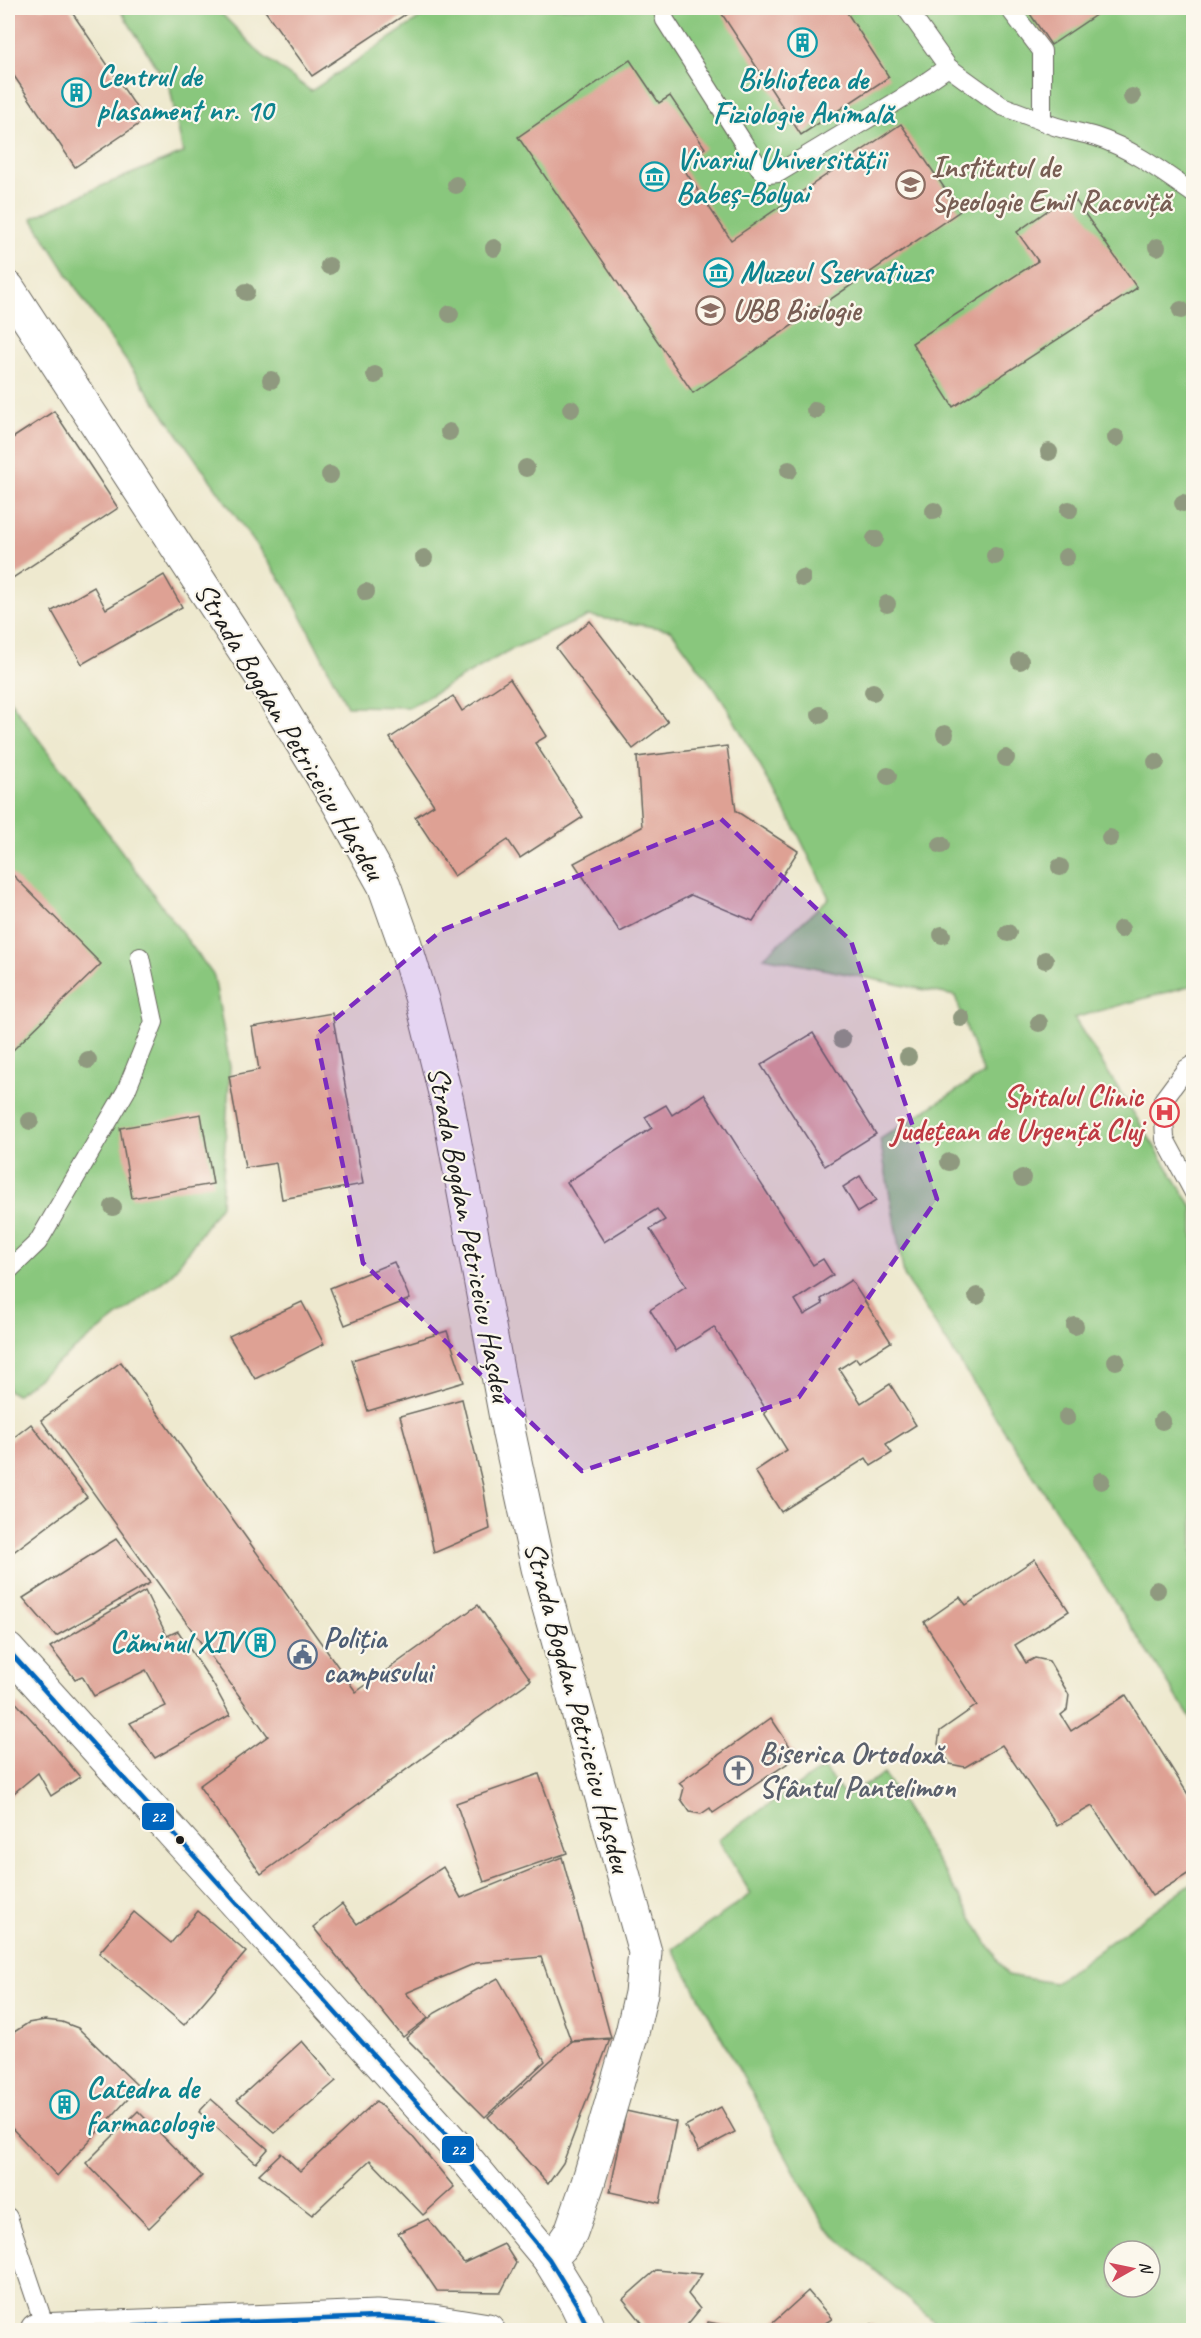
<svg xmlns="http://www.w3.org/2000/svg" width="1201" height="2338" font-family="Caveat,sans-serif">
<rect width="100%" height="100%" fill="#fbf7ec"/>
<filter id="ink" filterUnits="userSpaceOnUse"><feTurbulence type="fractalNoise" baseFrequency=".0167" numOctaves="2"/><feDisplacementMap in="SourceGraphic" scale="12" xChannelSelector="R" yChannelSelector="G"/><feConvolveMatrix kernelMatrix="1 2 1 2 8 2 1 2 1" color-interpolation-filters="sRGB"/></filter>
<filter id="wash" filterUnits="userSpaceOnUse"><feTurbulence type="fractalNoise" baseFrequency=".008" numOctaves="4" result="noise"/><feDisplacementMap in="SourceGraphic" scale="24" xChannelSelector="R" yChannelSelector="G"/><feGaussianBlur stdDeviation="1.35" result="paint"/><feColorMatrix in="noise" values="0 0 0 0 0 0 0 0 0 0 0 0 0 0 0 0 0 1.4 0 .05"/><feComposite in="paint" operator="in"/></filter>
<g filter="url(#wash)">
<rect width="100%" height="100%" fill="#eee9cf"/>
<g fill="#89c77d" stroke="#52724c" stroke-width="1.5" fill-rule="evenodd">
<polygon points="119,8 216,8 262,55 311,91 435,8 1193,8 1193,985 1074,1018 1193,1208 1193,1722 904,1276 880,1139 983,1074 955,996 764,957 829,898 795,828 722,699 671,630 589,616 510,650 410,707 347,706 288,590 86,304 32,218 99,187 183,153 170,88"/>
<polygon points="8,698 214,976 230,1067 221,1205 172,1274 16,1395 8,1390"/>
<path d="M 823,1768 L 845,1796 L 884,1774 L 1007,1975 L 1054,1983 L 1193,1882 L 1193,2330 L 944,2330 L 825,2227 L 673,1949 L 751,1894 L 718,1839 ZM 1114,2251 L 1150,2251 L 1150,2287 L 1114,2287 Z"/>
</g>
<g id="blocks">
<g fill="#dea194">
<polygon points="8,8 69,8 145,120 75,167 8,67"/>
<polygon points="263,8 415,8 312,76"/>
<polygon points="718,8 844,8 889,77 801,135"/>
<polygon points="1026,8 1106,8 1051,45"/>
<polygon points="630,60 659,103 670,96 705,148 681,165 731,240 901,124 960,211 693,393 518,137"/>
<polygon points="1071,194 1137,288 953,407 912,343 1038,261 1017,232"/>
<polygon points="54,411 118,508 8,581 8,441"/>
<polygon points="164,575 182,607 82,664 52,611 94,587 106,609"/>
<polygon points="590,621 668,722 633,749 556,648"/>
<polygon points="510,679 547,736 535,743 583,817 520,858 508,840 454,876 415,817 434,805 390,738 453,696 462,711"/>
<polygon points="727,746 736,811 798,851 753,921 691,895 620,932 574,863 642,827 637,757"/>
<polygon points="8,870 101,964 11,1052 8,1049"/>
<polygon points="332,1013 363,1184 282,1199 276,1163 245,1168 229,1076 259,1070 252,1027"/>
<polygon points="813,1033 876,1134 825,1166 761,1065"/>
<polygon points="704,1094 813,1265 823,1259 833,1275 795,1300 804,1315 823,1304 821,1299 851,1280 891,1342 859,1362 856,1358 839,1369 861,1403 890,1384 916,1425 886,1444 892,1453 871,1466 866,1458 781,1512 755,1471 787,1450 764,1413 767,1411 714,1327 676,1351 650,1310 686,1286 650,1229 665,1220 657,1209 604,1242 567,1182 652,1128 645,1117 666,1105 672,1115"/>
<polygon points="201,1114 213,1184 132,1198 120,1128"/>
<polygon points="860,1176 876,1201 858,1212 843,1187"/>
<polygon points="394,1262 410,1299 345,1325 330,1288"/>
<polygon points="302,1302 324,1344 255,1379 229,1336"/>
<polygon points="447,1331 464,1382 368,1411 352,1360"/>
<polygon points="121,1362 356,1692 478,1605 531,1680 261,1874 199,1786 268,1736 41,1420"/>
<polygon points="462,1399 483,1486 490,1529 434,1553 424,1504 400,1416"/>
<polygon points="31,1424 87,1497 8,1556 8,1442"/>
<polygon points="116,1539 150,1583 56,1636 23,1598"/>
<polygon points="1035,1559 1069,1611 1015,1645 1026,1663 1035,1658 1049,1661 1069,1695 1067,1710 1061,1715 1071,1731 1126,1695 1194,1804 1194,1870 1152,1896 1092,1806 1057,1826 1002,1745 965,1767 950,1764 938,1744 940,1731 977,1705 924,1622 960,1597 966,1605"/>
<polygon points="145,1591 167,1636 178,1631 213,1684 230,1715 155,1758 130,1723 166,1706 146,1670 94,1696 82,1676 75,1679 50,1647"/>
<polygon points="8,1694 42,1731 80,1777 51,1796 38,1773 8,1798"/>
<polygon points="771,1718 797,1757 713,1813 710,1808 701,1814 690,1812 681,1799 684,1788 679,1783"/>
<polygon points="539,1774 567,1853 484,1882 456,1803"/>
<polygon points="562,1857 611,2038 571,2041 541,1957 476,1963 406,1993 428,2018 403,2037 313,1927 342,1904 357,1924 443,1867 461,1898"/>
<polygon points="198,1911 246,1952 184,2025 99,1953 134,1912 171,1943"/>
<polygon points="498,1978 545,2061 485,2117 406,2038 435,2013"/>
<polygon points="45,2020 62,2022 78,2028 139,2087 57,2176 8,2124 8,2036 28,2023"/>
<polygon points="610,2039 563,2163 548,2184 488,2117 571,2042"/>
<polygon points="302,2041 336,2081 275,2133 237,2100"/>
<polygon points="211,2099 268,2149 256,2163 199,2112"/>
<polygon points="376,2101 412,2136 454,2187 423,2215 370,2160 312,2215 259,2174 281,2153 300,2171"/>
<polygon points="721,2107 735,2132 699,2151 685,2126"/>
<polygon points="138,2111 202,2176 149,2228 86,2163"/>
<polygon points="626,2111 676,2122 660,2203 610,2192"/>
<polygon points="428,2219 464,2263 504,2244 516,2263 501,2292 437,2291 398,2233"/>
<polygon points="656,2270 702,2274 688,2294 700,2309 683,2330 648,2330 623,2299"/>
<polygon points="808,2291 832,2319 814,2330 765,2330"/>
<polygon points="708,2322 744,2329 744,2330 706,2330"/>
<polygon points="872,2324 878,2330 861,2330"/>
</g>
</g>
</g>
<g filter="url(#ink)">
<use href="#blocks" fill-opacity="0" stroke="#66645b" stroke-width="1.5"/>
<g fill="none" stroke-linecap="round" stroke-linejoin="round">
<defs>
<g id="service">
<polyline points="664,8 663,11 665,20 760,169 768,174 778,173 909,94 948,67"/>
<polyline points="906,8 948,67 1002,106 1042,121"/>
<path d="M 1009,8 L 1042,51 L 1042,121 C 1059,130 1077,131 1096,137 C 1131,148 1164,173 1194,194"/>
<polyline points="1194,1064 1186,1069 1163,1100 1165,1139 1194,1193"/>
<polyline points="8,1271 38,1242 126,1091 154,1022 140,957"/>
<polyline points="8,2217 46,2330"/>
</g>
<polyline id="minor" points="8,1650 453,2143 549,2259"/>
<g id="tertiary">
<polyline points="8,288 267,685 339,804 384,885 405,944 422,1000 447,1101 509,1434 538,1568 645,1952 641,1993 632,2033 588,2183 571,2232 561,2247 549,2259 576,2303 589,2330"/>
<polyline points="37,2330 376,2317 433,2321 488,2330"/>
</g>
</defs>
<use href="#service" stroke="#66645b" stroke-width="20"/>
<use href="#minor" stroke="#66645b" stroke-width="35"/>
<use href="#tertiary" stroke="#66645b" stroke-width="35"/>
<use href="#service" stroke="#fff" stroke-width="18"/>
<use href="#minor" stroke="#fff" stroke-width="33"/>
<use href="#tertiary" stroke="#fff" stroke-width="33"/>
<defs>
<g id="bus-1">
<polyline points="8,1650 453,2143 549,2259 576,2303 589,2330"/>
<polyline points="37,2330 376,2317 433,2321 488,2330"/>
</g>
</defs>
<use href="#bus-1" stroke="#fbf7ec" stroke-width="9"/>
<use href="#bus-1" stroke="#0065bd" stroke-width="4.5"/>
</g>
<g fill="#8f997f">
<circle cx="1132" cy="97" r="9"/>
<circle cx="456" cy="185" r="9"/>
<circle cx="1157" cy="247" r="9"/>
<circle cx="494" cy="248" r="9"/>
<circle cx="329" cy="266" r="9"/>
<circle cx="246" cy="292" r="9"/>
<circle cx="1181" cy="310" r="9"/>
<circle cx="450" cy="314" r="9"/>
<circle cx="375" cy="375" r="9"/>
<circle cx="271" cy="380" r="9"/>
<circle cx="571" cy="409" r="9"/>
<circle cx="815" cy="410" r="9"/>
<circle cx="449" cy="432" r="9"/>
<circle cx="1116" cy="438" r="9"/>
<circle cx="1049" cy="452" r="9"/>
<circle cx="526" cy="468" r="9"/>
<circle cx="789" cy="470" r="9"/>
<circle cx="330" cy="475" r="9"/>
<circle cx="1183" cy="503" r="9"/>
<circle cx="1069" cy="510" r="9"/>
<circle cx="934" cy="511" r="9"/>
<circle cx="875" cy="539" r="9"/>
<circle cx="995" cy="556" r="9"/>
<circle cx="1066" cy="557" r="9"/>
<circle cx="424" cy="558" r="9"/>
<circle cx="802" cy="578" r="9"/>
<circle cx="366" cy="592" r="9"/>
<circle cx="887" cy="604" r="9"/>
<circle cx="1020" cy="661" r="9"/>
<circle cx="873" cy="692" r="9"/>
<circle cx="820" cy="715" r="9"/>
<circle cx="945" cy="734" r="9"/>
<circle cx="1006" cy="758" r="9"/>
<circle cx="1156" cy="762" r="9"/>
<circle cx="888" cy="776" r="9"/>
<circle cx="1110" cy="838" r="9"/>
<circle cx="941" cy="845" r="9"/>
<circle cx="1060" cy="867" r="9"/>
<circle cx="1121" cy="929" r="9"/>
<circle cx="1008" cy="933" r="9"/>
<circle cx="942" cy="935" r="9"/>
<circle cx="1045" cy="960" r="9"/>
<circle cx="961" cy="1018" r="9"/>
<circle cx="1039" cy="1023" r="9"/>
<circle cx="842" cy="1039" r="9"/>
<circle cx="908" cy="1057" r="9"/>
<circle cx="88" cy="1060" r="9"/>
<circle cx="30" cy="1121" r="9"/>
<circle cx="949" cy="1162" r="9"/>
<circle cx="1022" cy="1178" r="9"/>
<circle cx="113" cy="1207" r="9"/>
<circle cx="977" cy="1296" r="9"/>
<circle cx="1075" cy="1326" r="9"/>
<circle cx="1116" cy="1361" r="9"/>
<circle cx="1067" cy="1417" r="9"/>
<circle cx="1162" cy="1421" r="9"/>
<circle cx="1101" cy="1481" r="9"/>
<circle cx="1157" cy="1590" r="9"/>
</g>
</g>
<path fill="#7b2cbf" fill-opacity="0.2" stroke="#7b2cbf" stroke-width="4.5" stroke-dasharray="12 8" stroke-linejoin="round" d="M 721,819 L 851,941 L 937,1199 L 799,1397 L 582,1471 L 363,1263 L 316,1035 L 442,930 Z"/>
<defs>
<symbol id="building-ring" viewBox="-11 -11 22 22"><circle r="9.5" fill="#fbf7ec" stroke="#0f9aa8" stroke-width="1.5"/><path d="M-4-6H4V6H1V3H-1V6H-4ZM-2.5-4.3h1.7v1.8h-1.7ZM.8-4.3h1.7v1.8H.8ZM-2.5-1h1.7V.8h-1.7ZM.8-1h1.7V.8H.8Z" fill="#0f9aa8"/></symbol>
<symbol id="museum-ring" viewBox="-11 -11 22 22"><circle r="9.5" fill="#fbf7ec" stroke="#0f9aa8" stroke-width="1.5"/><path d="M0-6L6-3V-2H-6V-3ZM-5-1h2V3h-2ZM-1-1h2V3h-2ZM3-1h2V3H3ZM-6 4H6V6H-6Z" fill="#0f9aa8"/></symbol>
<symbol id="university-ring" viewBox="-11 -11 22 22"><circle r="9.5" fill="#fbf7ec" stroke="#8d6e63" stroke-width="1.5"/><path d="M0-5L7-2L0 1L-7-2ZM-4 1L0 2.5L4 1V4Q0 6-4 4Z" fill="#8d6e63"/></symbol>
<symbol id="hospital-ring" viewBox="-11 -11 22 22"><circle r="9.5" fill="#fbf7ec" stroke="#e0444e" stroke-width="1.5"/><path d="M-5-5h3v3.5h4V-5h3V5h-3V1.5h-4V5h-3Z" fill="#e0444e"/></symbol>
<symbol id="civic-ring" viewBox="-11 -11 22 22"><circle r="9.5" fill="#fbf7ec" stroke="#5c6f8a" stroke-width="1.5"/><path d="M-.6-6.5H3V-4.5H.6V-3L4-1V1h2V6H-6V1h2V-1L-.6-3ZM-1.2 2.5V6h2.4V2.5Z" fill="#5c6f8a"/></symbol>
<symbol id="church-ring" viewBox="-11 -11 22 22"><circle r="9.5" fill="#fbf7ec" stroke="#6b7280" stroke-width="1.5"/><path d="M-1.2-6h2.4v3.5h3.3v2.4h-3.3V6h-2.4V-.1h-3.3v-2.4h3.3Z" fill="#6b7280"/></symbol>
</defs>
<g fill-rule="evenodd">
<use href="#building-ring" x="786" y="26" width="33" height="33"/>
<use href="#building-ring" x="60" y="76" width="33" height="33"/>
<use href="#museum-ring" x="638" y="160" width="33" height="33"/>
<use href="#university-ring" x="894" y="168" width="33" height="33"/>
<use href="#museum-ring" x="702" y="256" width="33" height="33"/>
<use href="#university-ring" x="694" y="294" width="33" height="33"/>
<use href="#hospital-ring" x="1148" y="1096" width="33" height="33"/>
<use href="#building-ring" x="244" y="1626" width="33" height="33"/>
<use href="#civic-ring" x="286" y="1638" width="33" height="33"/>
<use href="#church-ring" x="722" y="1754" width="33" height="33"/>
<use href="#building-ring" x="48" y="2088" width="33" height="33"/>
</g>
<circle fill="#1c1c1c" stroke="#fbf7ec" stroke-width="2" cx="180" cy="1840" r="5"/>
<g text-anchor="middle" dominant-baseline="central" stroke-width="4.5" stroke-linejoin="round" paint-order="stroke">
<g font-size="30" font-weight="bold" fill="#0d838f" stroke="#fbf7ec" text-anchor="start">
<text x="97" y="76">Centrul de<tspan x="97" dy="34">plasament nr. 10</tspan></text>
<text x="803" y="79" text-anchor="middle">Biblioteca de<tspan x="803" dy="34">Fiziologie Animală</tspan></text>
<text x="676" y="159">Vivariul Universității<tspan x="676" dy="34">Babeș-Bolyai</tspan></text>
<text x="740" y="272">Muzeul Szervatiuzs</text>
<text x="240" y="1642" text-anchor="end">Căminul XIV</text>
<text x="86" y="2088">Catedra de<tspan x="86" dy="34">farmacologie</tspan></text>
</g>
<g font-size="30" font-weight="bold" fill="#785e54" stroke="#fbf7ec" text-anchor="start">
<text x="931" y="167">Institutul de<tspan x="931" dy="34">Speologie Emil Racoviță</tspan></text>
<text x="732" y="310">UBB Biologie</text>
</g>
<g font-size="30" fill="#1c1c1c" stroke="#fbf7ec">
<text transform="translate(290 731) rotate(59)">Strada Bogdan Petriceicu Hașdeu</text>
<text transform="translate(470 1234) rotate(79)">Strada Bogdan Petriceicu Hașdeu</text>
<text transform="translate(578 1707) rotate(75)">Strada Bogdan Petriceicu Hașdeu</text>
</g>
<g font-size="30" font-weight="bold" fill="#be3a42" stroke="#fbf7ec" text-anchor="end">
<text x="1143" y="1096">Spitalul Clinic<tspan x="1143" dy="34">Județean de Urgență Cluj</tspan></text>
</g>
<g font-size="30" font-weight="bold" fill="#4e5e75" stroke="#fbf7ec" text-anchor="start">
<text x="323" y="1638">Poliția<tspan x="323" dy="34">campusului</tspan></text>
</g>
<g font-size="30" font-weight="bold" fill="#5b616d" stroke="#fbf7ec" text-anchor="start">
<text x="759" y="1753">Biserica Ortodoxă<tspan x="759" dy="34">Sfântul Pantelimon</tspan></text>
</g>
</g>
<g stroke="#fbf7ec" stroke-width="2">
<rect x="141" y="1802" width="34" height="29" rx="6" fill="#0065bd"/>
<rect x="441" y="2135" width="34" height="29" rx="6" fill="#0065bd"/>
</g>
<g font-size="16" text-anchor="middle" font-weight="bold" fill="#fff">
<text x="158" y="1822">22</text>
<text x="458" y="2155">22</text>
</g>
<rect width="1201" height="2338" fill="none" stroke="#fbf7ec" stroke-width="30"/>
<g transform="translate(1132 2269) rotate(81)"><circle r="28" fill="#fbf7ec" stroke="#a29f99" stroke-width="1.5"/>
<path d="M0-4.5L10 22L0 15L-10 22Z" fill="#d1495b"/>
<text y="-9" font-size="16" font-weight="bold" text-anchor="middle" fill="#1c1c1c">N</text>
</g>
</svg>
